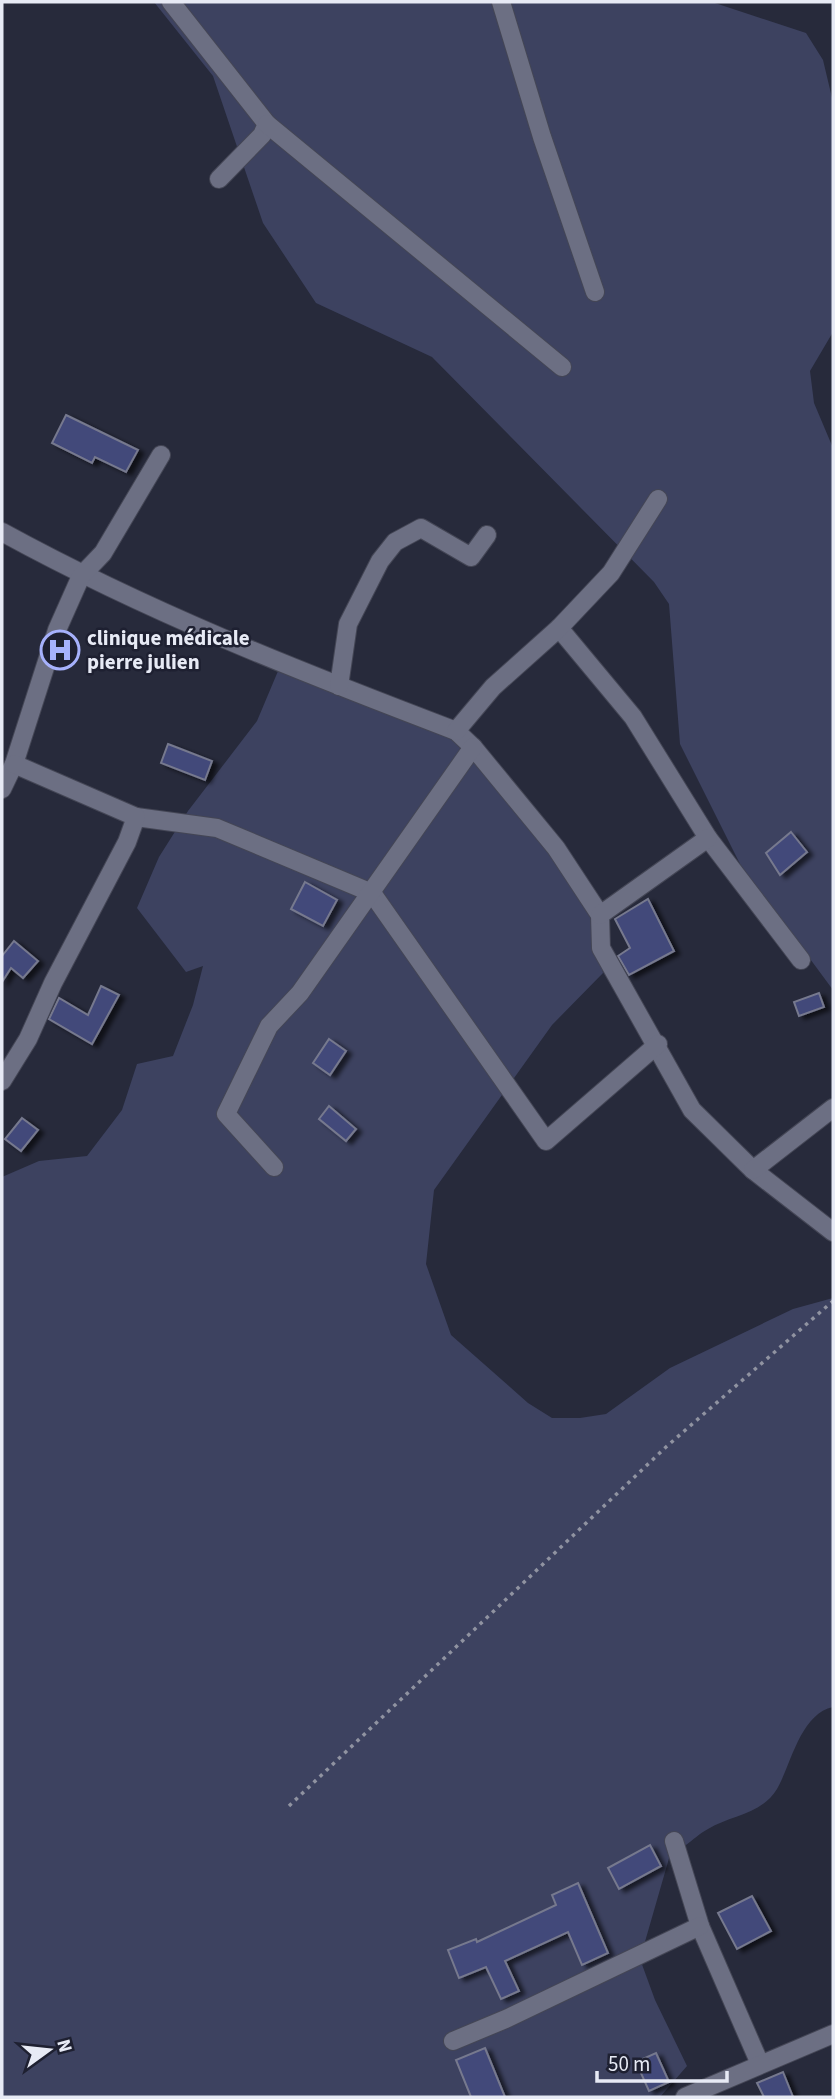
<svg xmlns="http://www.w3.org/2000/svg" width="835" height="2099" font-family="'Source Sans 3',sans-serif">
<defs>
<filter id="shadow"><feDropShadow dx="5.5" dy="3" stdDeviation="2" flood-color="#0009"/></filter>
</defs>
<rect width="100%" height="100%" fill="#272a3b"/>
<g fill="#3d4260">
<polygon points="154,2 712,2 806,33 823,60 833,102 833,332 810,371 814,403 833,448 833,990 740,864 680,744 669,604 654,582 432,357 316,303 263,223 213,76"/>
<path d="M 281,664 L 465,733 L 548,837 L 592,920 L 603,973 L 552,1025 L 434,1190 L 426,1264 L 451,1335 L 528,1403 L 552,1418 L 580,1418 L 606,1414 L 670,1368 L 793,1309 L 833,1298 L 833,1707 C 800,1714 791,1765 777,1789 C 761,1815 731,1815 708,1829 C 700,1833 693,1840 686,1845 L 674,1841 L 640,1959 L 655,2000 L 687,2066 L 660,2097 L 2,2097 L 2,1177 L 39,1161 L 87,1156 L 122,1110 L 137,1064 L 173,1056 L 193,1005 L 203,966 L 186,972 L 137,908 L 159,857 L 188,811 L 257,721 Z"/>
</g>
<g fill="#42487a" stroke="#76798e" stroke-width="2" filter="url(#shadow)">
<polygon points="66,415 138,450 126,472 95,457 92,463 52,443"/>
<polygon points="168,744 212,761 205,780 161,763"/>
<polygon points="791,832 807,852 780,875 766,853"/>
<polygon points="305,882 337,900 323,926 291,909"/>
<polygon points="648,899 674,951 629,975 618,956 630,948 615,919"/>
<polygon points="14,941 38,961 23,978 11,968 2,982 2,956"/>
<polygon points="101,986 119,995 92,1044 49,1019 59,998 88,1015"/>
<polygon points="819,993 824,1007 799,1016 794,1002"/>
<polygon points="329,1039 346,1051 330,1075 313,1063"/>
<polygon points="329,1106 356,1129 346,1141 319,1119"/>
<polygon points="22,1118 38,1130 21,1151 5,1139"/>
<polygon points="650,1845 661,1866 619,1889 608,1868"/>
<polygon points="578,1883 608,1953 582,1965 568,1932 505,1961 519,1991 501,1999 486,1967 459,1978 448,1950 476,1939 477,1942 556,1905 552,1895"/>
<polygon points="752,1896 771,1931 737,1949 718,1913"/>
<polygon points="485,2048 505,2097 471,2097 456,2060"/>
<polygon points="656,2053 669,2082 649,2091 636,2062"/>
<polygon points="783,2072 793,2097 764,2097 757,2083"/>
</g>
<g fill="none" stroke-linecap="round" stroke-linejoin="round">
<defs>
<g id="minor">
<polyline points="171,2 267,124 262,135 219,179"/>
<polyline points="501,2 542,137 595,292"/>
<polyline points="267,124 562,367"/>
<path d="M 2,532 C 148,612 301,672 456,731 L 473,747 L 556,848 L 600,915 L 601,948 L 692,1110 L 753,1170 L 833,1232"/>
<polyline points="559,628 633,717 708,838 801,960"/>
<polyline points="339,686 348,624 380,561 395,542 421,528 471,557 487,535"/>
<polyline points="456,731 493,687 559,628 611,573 658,499"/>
<polyline points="2,789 14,764 57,630 81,576 103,553 161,455"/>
<polyline points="136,817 217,828 372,893 546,1141 658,1044"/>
<polyline points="600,915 708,838"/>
<polyline points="2,1081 28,1039 53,983 127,842 136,817 14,764"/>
<polyline points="274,1167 226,1114 269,1026 300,993 473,747"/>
<polyline points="753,1170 833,1108"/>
<polyline points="674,1841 700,1926 760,2064"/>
<polyline points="453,2041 508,2018 700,1926"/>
<polyline points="685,2097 833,2034"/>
</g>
</defs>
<use href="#minor" stroke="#444655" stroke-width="20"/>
<polyline stroke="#9093a1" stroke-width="3.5" stroke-dasharray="3.5 5" stroke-linecap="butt" points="289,1806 666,1447 833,1301"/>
<use href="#minor" stroke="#6c6f83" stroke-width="18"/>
</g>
<defs>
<symbol id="hospital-ring" viewBox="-11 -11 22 22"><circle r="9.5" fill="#1e2031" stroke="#a6b1fc" stroke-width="1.5"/><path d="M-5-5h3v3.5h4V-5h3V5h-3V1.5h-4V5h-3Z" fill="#a6b1fc"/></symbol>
</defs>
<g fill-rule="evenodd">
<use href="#hospital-ring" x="38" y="628" width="44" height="44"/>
</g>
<g text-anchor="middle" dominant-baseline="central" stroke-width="5" stroke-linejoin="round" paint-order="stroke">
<g font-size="21" font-weight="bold" fill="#e7eaf5" stroke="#1e2031" text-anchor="start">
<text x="87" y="638">clinique médicale<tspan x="87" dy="24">pierre julien</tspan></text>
</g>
</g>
<rect width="835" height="2099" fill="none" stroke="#e7eaf5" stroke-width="7"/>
<g transform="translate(49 2050) rotate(75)" stroke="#1e2031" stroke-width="5" paint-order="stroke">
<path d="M0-5L12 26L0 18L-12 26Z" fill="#e7eaf5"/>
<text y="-10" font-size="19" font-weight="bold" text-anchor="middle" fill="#e7eaf5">N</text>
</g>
<path d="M597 2071v10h130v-10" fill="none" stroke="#e7eaf5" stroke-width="3.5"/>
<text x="608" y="2071" font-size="21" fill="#e7eaf5" stroke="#1e2031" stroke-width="5" paint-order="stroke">50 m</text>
</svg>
